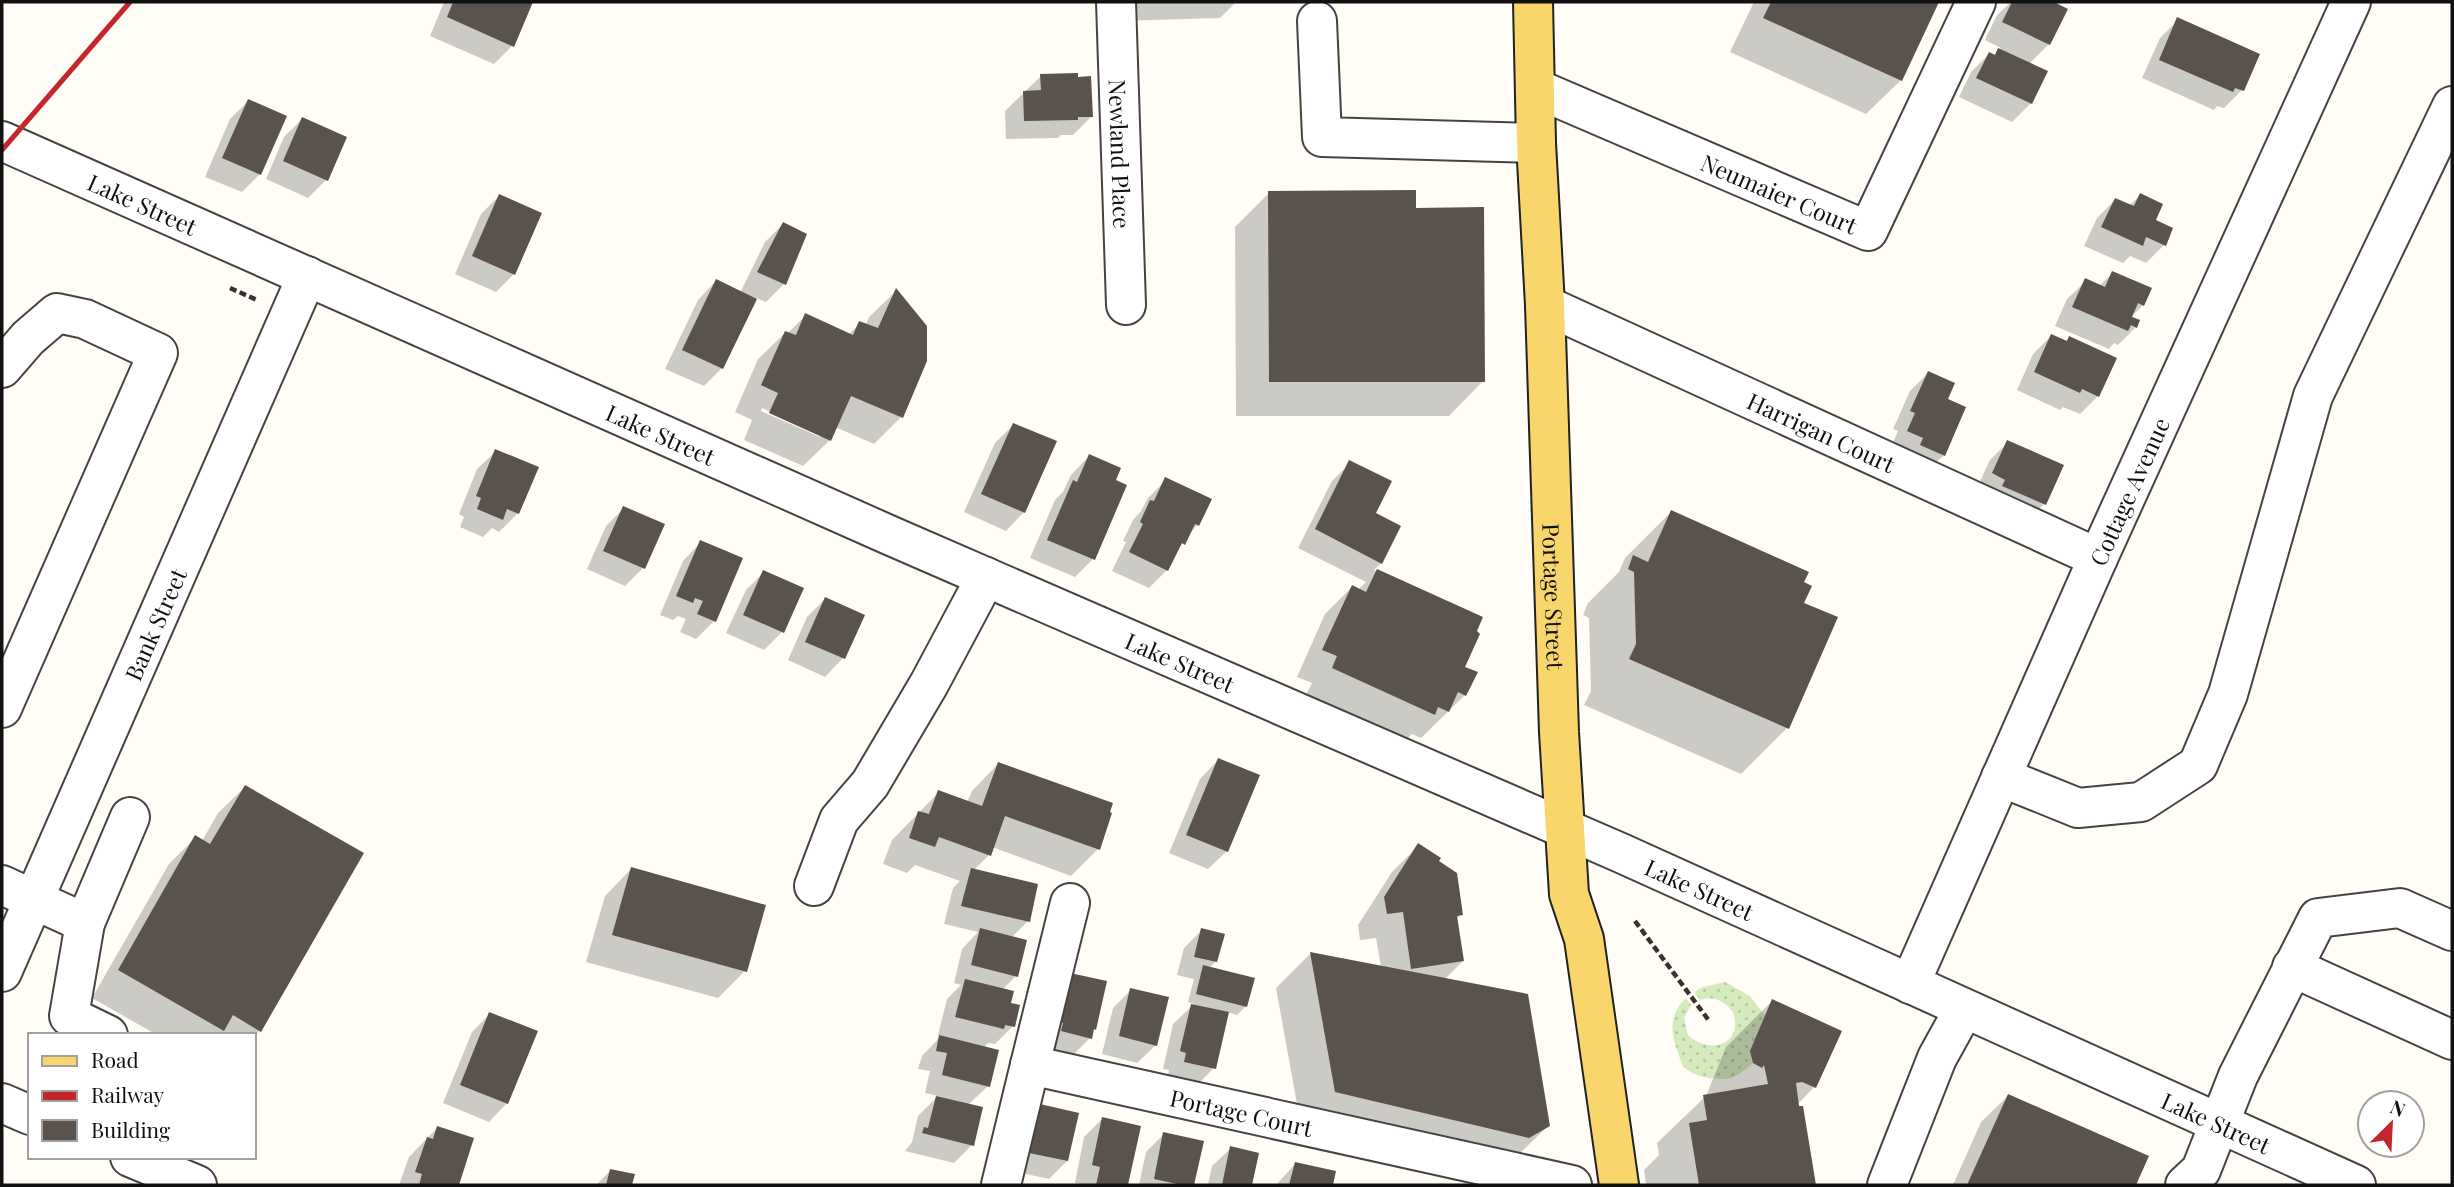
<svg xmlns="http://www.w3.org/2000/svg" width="2454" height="1187" font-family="'Playfair Display',serif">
<defs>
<pattern id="garden-dots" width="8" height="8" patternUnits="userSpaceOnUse" patternTransform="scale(1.75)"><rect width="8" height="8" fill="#d5ebbd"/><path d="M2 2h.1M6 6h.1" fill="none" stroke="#b6c8a1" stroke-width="1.8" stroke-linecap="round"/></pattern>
</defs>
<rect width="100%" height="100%" fill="#fffdf5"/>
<path fill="url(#garden-dots)" d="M 1725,982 L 1750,996 L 1767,1018 L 1753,1063 C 1747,1068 1739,1075 1731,1078 C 1718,1081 1693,1077 1684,1067 C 1681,1064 1680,1057 1678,1053 C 1670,1032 1669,1014 1686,998 L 1691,1005 L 1684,1018 L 1688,1035 C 1710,1056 1744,1044 1733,1012 C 1724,1001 1714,995 1700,1000 L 1694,992 L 1703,987 Z"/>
<g fill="#0003" fill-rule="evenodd">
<polygon points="444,2 531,2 512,46 494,64 430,36"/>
<polygon points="1117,2 1236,2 1220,18 1118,21"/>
<polygon points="1754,2 1937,2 1901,80 1866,114 1730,52"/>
<polygon points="2011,2 2050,2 2066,9 2049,44 2029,64 2045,72 2031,103 2012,122 1959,97 1971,72 1989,54 1993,56 2001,48 1985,40 1997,15"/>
<polygon points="2178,20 2242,90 2224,108 2217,106 2214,110 2142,78 2160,38"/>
<polygon points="1041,76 1091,117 1073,135 1061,135 1058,138 1006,139 1005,111"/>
<polygon points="248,101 260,174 242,192 205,177 230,119"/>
<polygon points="302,119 326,180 308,198 266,179 284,137"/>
<polygon points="1269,193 1414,209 1483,381 1449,416 1236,416 1235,227"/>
<polygon points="2140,195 2164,245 2146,263 2130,256 2123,263 2084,246 2097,218 2115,200 2129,206"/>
<polygon points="499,196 514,274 496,292 455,274 481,214"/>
<polygon points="783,224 784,284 766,302 756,298 722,368 704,386 665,369 698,300 716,281 740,293 765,242"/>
<polygon points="2113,273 2143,305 2130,318 2136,327 2118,345 2114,343 2109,349 2055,326 2067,299 2086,281 2099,286"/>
<path d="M 896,291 L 901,417 L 874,444 L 835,427 L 830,440 L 803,466 L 744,440 L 752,420 L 735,412 L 758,359 L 785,333 L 787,334 L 805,316 L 848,335 L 860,323 L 866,325 L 869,317 ZM 762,408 L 820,434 L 820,437 L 761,411 Z"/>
<polygon points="2051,336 2065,342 2069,338 2098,396 2080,414 2063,407 2060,410 2017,390 2033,354"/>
<polygon points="1928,373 1945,400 1944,455 1925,473 1890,449 1898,431 1893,429 1910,391"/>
<polygon points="1013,425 1024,512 1006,531 964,512 995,443"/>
<polygon points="2008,442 2044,504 2026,522 1975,492 1990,460"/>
<polygon points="496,451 536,468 518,513 499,532 492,528 483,537 460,527 464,517 459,514 477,469"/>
<polygon points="1089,456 1113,481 1093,559 1075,577 1030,558 1055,500 1063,492 1071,475"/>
<polygon points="1350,463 1373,513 1381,563 1374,570 1481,618 1463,667 1465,695 1421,738 1412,734 1406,740 1306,695 1312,683 1297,677 1325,614 1352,587 1358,590 1366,582 1298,548 1332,481"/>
<polygon points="1166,480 1197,525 1176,551 1167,570 1149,588 1112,571 1126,542 1123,541 1133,520 1141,511 1148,498"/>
<polygon points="624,508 643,568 625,586 587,569 606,526"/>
<polygon points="1671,512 1802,583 1802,603 1836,618 1787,728 1741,774 1584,705 1591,691 1589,618 1583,615 1588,603 1619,572 1625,558"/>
<polygon points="701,542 714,621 696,639 680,632 686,619 678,616 673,620 660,615 683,561"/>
<polygon points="764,572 782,632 764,650 726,633 746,590"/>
<polygon points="825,599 862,616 843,658 825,677 788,660 807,617"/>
<polygon points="1218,760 1227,851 1208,869 1169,853 1200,779"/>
<polygon points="998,764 1098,849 1071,876 992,847 989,855 974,870 1028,921 1011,938 1016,976 1002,990 1009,1004 1013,1026 995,1044 988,1043 983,1048 988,1086 968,1105 972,1145 954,1163 905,1151 912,1142 918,1116 938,1096 925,1093 930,1071 918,1069 922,1056 941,1036 938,1035 947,999 961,985 954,983 962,949 978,932 944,924 953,888 960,881 915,865 907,873 883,864 892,840 939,792 967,802 972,791"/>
<polygon points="245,787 260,1030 254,1037 254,1035 157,1035 92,998 169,864 196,837 202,841 218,813"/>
<polygon points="1419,845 1436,862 1461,914 1456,920 1463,961 1444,980 1548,1126 1513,1160 1301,1126 1276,988 1310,954 1381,967 1376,938 1360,940 1358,925 1392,872"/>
<polygon points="631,869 745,971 718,998 586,962 605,896"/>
<polygon points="1202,930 1216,961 1209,968 1246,1006 1237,1015 1227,1012 1214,1068 1196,1086 1167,1080 1169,1070 1163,1069 1173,1024 1194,1004 1188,1002 1194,979 1177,975 1184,948"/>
<polygon points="1131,990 1156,1045 1137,1063 1102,1054 1113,1008"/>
<polygon points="1052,993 1094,1029 1090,1038 1072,1056 1044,1049"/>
<polygon points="1772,1001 1839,1031 1814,1087 1797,1105 1798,1108 1802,1108 1814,1185 1646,1185 1644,1170 1659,1155 1657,1143 1706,1096 1726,1047"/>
<polygon points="490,1014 507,1103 489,1122 443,1103 472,1032"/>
<polygon points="2008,1096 2146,1157 2134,1185 1953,1185 1981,1122"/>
<polygon points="1040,1106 1067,1161 1049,1179 1012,1171"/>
<polygon points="1102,1119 1139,1127 1126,1185 1083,1185 1075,1183 1084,1137"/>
<polygon points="437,1128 471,1139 457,1185 399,1185 409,1157"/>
<polygon points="1164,1134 1202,1142 1193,1185 1139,1185 1146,1152"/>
<polygon points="1231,1148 1257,1154 1250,1185 1208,1185 1212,1166"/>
<polygon points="1295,1164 1334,1173 1331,1185 1276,1185"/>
<polygon points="610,1171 633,1176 630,1185 596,1185"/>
</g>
<g fill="#5a524d">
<polygon points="453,2 533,2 514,47 447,17"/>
<polygon points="1771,2 1939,2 1902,81 1763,18"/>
<polygon points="2012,2 2054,2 2068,9 2050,45 2002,22"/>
<polygon points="2177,17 2260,54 2244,91 2235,88 2233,92 2159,60"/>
<polygon points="1998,48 2048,71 2032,104 1976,78 1989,52 1995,55"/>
<polygon points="1078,73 1078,77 1091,76 1093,117 1078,117 1078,120 1024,121 1023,91 1041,90 1040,74"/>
<polygon points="248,99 287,116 261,175 222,158"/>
<polygon points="302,117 347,137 328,181 283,161"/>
<polygon points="1416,190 1416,208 1484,207 1485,382 1269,382 1268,191"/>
<polygon points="2140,193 2163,204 2156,220 2173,228 2166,246 2146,237 2143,246 2101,227 2115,198 2134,206"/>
<polygon points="499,194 542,213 515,275 472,256"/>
<polygon points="783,222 807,234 786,285 757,272"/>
<polygon points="2112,271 2152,288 2144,306 2138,303 2132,317 2140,320 2137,328 2131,325 2128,331 2072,307 2085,278 2105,287"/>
<polygon points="716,279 757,299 723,369 682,350"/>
<polygon points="896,288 927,326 927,361 903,418 851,396 831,441 769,413 778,393 761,385 785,331 796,335 805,313 853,335 859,321 878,328"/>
<polygon points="2051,334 2067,341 2069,336 2117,358 2099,397 2082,389 2080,393 2034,372"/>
<polygon points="1928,371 1955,383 1948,399 1966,407 1945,456 1920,445 1923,438 1907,431 1915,413 1910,411"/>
<polygon points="1013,423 1057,441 1025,513 981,494"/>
<polygon points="2007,440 2064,465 2046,505 2002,486 2005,480 1992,473"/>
<polygon points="495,449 539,467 519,514 507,509 503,520 477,509 481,498 476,496"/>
<polygon points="1089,454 1121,468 1116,480 1127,485 1095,560 1047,540 1073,480 1077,482"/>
<polygon points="1349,460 1392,481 1376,513 1401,526 1382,564 1315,529"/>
<polygon points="1165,477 1212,499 1199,526 1195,524 1185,545 1182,543 1168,571 1129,552 1143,524 1140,522 1150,500 1154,501"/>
<polygon points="623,506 665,524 645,569 603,551"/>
<polygon points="1671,510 1809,572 1804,582 1812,586 1804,603 1838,617 1789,729 1629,659 1636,644 1634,572 1628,569 1633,555 1648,562"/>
<polygon points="700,540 743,558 716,622 697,614 703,601 695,598 693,603 676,596"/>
<polygon points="1377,569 1483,617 1477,631 1480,634 1465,667 1478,672 1466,696 1458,692 1449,712 1438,707 1435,715 1332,668 1337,656 1322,650 1352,585 1366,592"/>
<polygon points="763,570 804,588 784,633 743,615"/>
<polygon points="825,597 865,615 845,659 805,642"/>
<polygon points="1218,758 1260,775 1228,852 1186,835"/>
<polygon points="998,762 1113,803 1110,812 1112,813 1100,850 1005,816 991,856 939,837 935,847 909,838 918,811 929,814 938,790 982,806"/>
<polygon points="245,785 364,853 261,1032 233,1015 224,1031 118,970 195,835 210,844"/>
<polygon points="1418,843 1441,858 1439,861 1457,873 1463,915 1457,916 1464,961 1411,969 1403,912 1387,914 1384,897"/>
<polygon points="631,867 766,905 747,972 612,935"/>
<polygon points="971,868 1038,884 1030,922 961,906"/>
<polygon points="980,928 1027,940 1018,977 971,965"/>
<polygon points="1201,928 1225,934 1217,962 1194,957"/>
<polygon points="1310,952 1528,994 1550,1126 1529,1138 1335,1092"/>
<polygon points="1203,965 1255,978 1247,1007 1196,994"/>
<polygon points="1070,973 1107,981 1096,1030 1094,1029 1092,1039 1061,1031 1063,1023 1058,1022"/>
<polygon points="965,979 1014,991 1011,1003 1020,1005 1015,1027 1005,1025 1004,1029 955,1017"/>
<polygon points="1130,988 1169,997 1157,1046 1119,1036"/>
<polygon points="1772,999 1842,1031 1816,1088 1802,1082 1796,1083 1799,1106 1803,1106 1816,1185 1699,1185 1689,1123 1707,1120 1703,1095 1768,1084 1764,1065 1762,1068 1753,1063 1750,1051"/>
<polygon points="1191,1004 1229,1012 1216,1069 1184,1062 1186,1053 1180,1051"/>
<polygon points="489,1012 538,1031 508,1104 460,1085"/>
<polygon points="939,1035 999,1050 990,1087 942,1075 947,1053 936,1051"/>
<polygon points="2008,1094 2149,1156 2136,1185 1967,1185"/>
<polygon points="936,1096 983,1107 974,1146 922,1133 924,1127 928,1128"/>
<polygon points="1040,1104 1079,1113 1068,1161 1029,1153"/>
<polygon points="1102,1117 1141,1126 1128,1185 1096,1185 1100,1167 1092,1165"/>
<polygon points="437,1126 474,1138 459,1185 419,1185 422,1174 415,1172 427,1137 433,1139"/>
<polygon points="1163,1132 1204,1141 1194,1185 1182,1185 1154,1179"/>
<polygon points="1230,1146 1259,1153 1252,1185 1222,1185"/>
<polygon points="1295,1162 1336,1171 1333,1185 1289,1185"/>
<polygon points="610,1169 635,1174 632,1185 606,1185"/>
</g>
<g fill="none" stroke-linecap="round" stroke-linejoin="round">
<defs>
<g id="minor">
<path id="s1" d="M 1116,2 L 1126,305"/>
<polyline points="1317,21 1322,137 1536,143"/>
<path id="s2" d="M 1535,88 L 1868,231 L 1976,2"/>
<path id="s3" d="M 2,141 L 889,535 L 1621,853 L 2356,1185"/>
<path id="s4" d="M 1545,305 L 2098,558"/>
<polyline points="2,368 28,338 57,313 85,319 158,353 2,708"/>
<polyline points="2001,777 2078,808 2141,802 2198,765 2228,694 2313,396 2452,106"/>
<polyline points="2,885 85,923"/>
<polyline points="814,886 839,820 870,784 929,684 986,577"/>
<polyline points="2292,967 2452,1040"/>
<path id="s5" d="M 2,972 L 307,276"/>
<path id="s6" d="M 1910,984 L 2098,558 L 2351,2"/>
<polyline points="108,1035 69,1016 85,923 130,817"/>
<polyline points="1030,1065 1070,903"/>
<polyline points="2,1103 30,1115"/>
<polyline points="130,1157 197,1185"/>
<path id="s7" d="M 1001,1185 L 1030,1065 L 1572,1185"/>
<polyline points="1887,1185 1937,1058 1964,1009"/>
<polyline points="2185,1185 2201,1170 2238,1076 2318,918 2400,908 2452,931"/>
</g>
<g id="major">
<path id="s8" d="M 1533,2 L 1536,143 L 1545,305 L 1559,732 L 1569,894 L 1584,939 L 1619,1185"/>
</g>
</defs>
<use href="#minor" stroke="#444" stroke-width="42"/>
<use href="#major" stroke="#222" stroke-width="42"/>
<g stroke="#333" stroke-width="4.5" stroke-dasharray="7 3.5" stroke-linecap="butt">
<polyline points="230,288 257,300"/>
<polyline points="1635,921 1710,1022"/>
</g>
<use href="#minor" stroke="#fff" stroke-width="38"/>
<use href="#major" stroke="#f9d66b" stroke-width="38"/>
<polyline stroke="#c4262e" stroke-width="5" points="2,150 130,2"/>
</g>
<g text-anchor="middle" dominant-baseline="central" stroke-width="7" stroke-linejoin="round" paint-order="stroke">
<g font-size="23" fill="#111" stroke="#fff">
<text stroke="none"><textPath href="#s1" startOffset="152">Newland Place</textPath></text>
<text stroke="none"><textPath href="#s2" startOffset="266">Neumaier Court</textPath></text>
<text stroke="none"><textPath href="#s3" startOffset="154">Lake Street</textPath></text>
<text stroke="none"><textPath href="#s4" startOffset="304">Harrigan Court</textPath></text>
<text stroke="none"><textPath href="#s3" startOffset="721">Lake Street</textPath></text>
<text stroke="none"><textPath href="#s6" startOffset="539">Cottage Avenue</textPath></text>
<text stroke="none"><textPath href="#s8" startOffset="595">Portage Street</textPath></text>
<text stroke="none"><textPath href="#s5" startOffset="380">Bank Street</textPath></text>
<text stroke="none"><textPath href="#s3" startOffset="1288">Lake Street</textPath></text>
<text stroke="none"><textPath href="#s3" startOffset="1855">Lake Street</textPath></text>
<text stroke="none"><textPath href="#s7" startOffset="340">Portage Court</textPath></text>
<text stroke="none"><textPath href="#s3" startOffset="2422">Lake Street</textPath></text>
</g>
</g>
<rect width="2454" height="1187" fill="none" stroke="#111111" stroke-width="7"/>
<rect x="28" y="1033" width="228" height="126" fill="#ffffff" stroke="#a0a0a0" stroke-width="2"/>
<rect x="42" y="1056" width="35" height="10" fill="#f9d66b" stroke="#a0a0a0" stroke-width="2"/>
<text x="91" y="1068" font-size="21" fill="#111111">Road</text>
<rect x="42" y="1091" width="35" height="10" fill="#c4262e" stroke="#a0a0a0" stroke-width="2"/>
<text x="91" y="1103" font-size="21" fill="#111111">Railway</text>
<rect x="42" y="1120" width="35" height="21" fill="#5a524d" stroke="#a0a0a0" stroke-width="2"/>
<text x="91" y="1138" font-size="21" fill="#111111">Building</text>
<g transform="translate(2391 1124) rotate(24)"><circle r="33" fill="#ffffff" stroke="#a0a0a0" stroke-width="2"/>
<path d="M0-5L12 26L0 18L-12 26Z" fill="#c4262e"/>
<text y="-10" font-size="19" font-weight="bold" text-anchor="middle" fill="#111111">N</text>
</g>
</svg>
